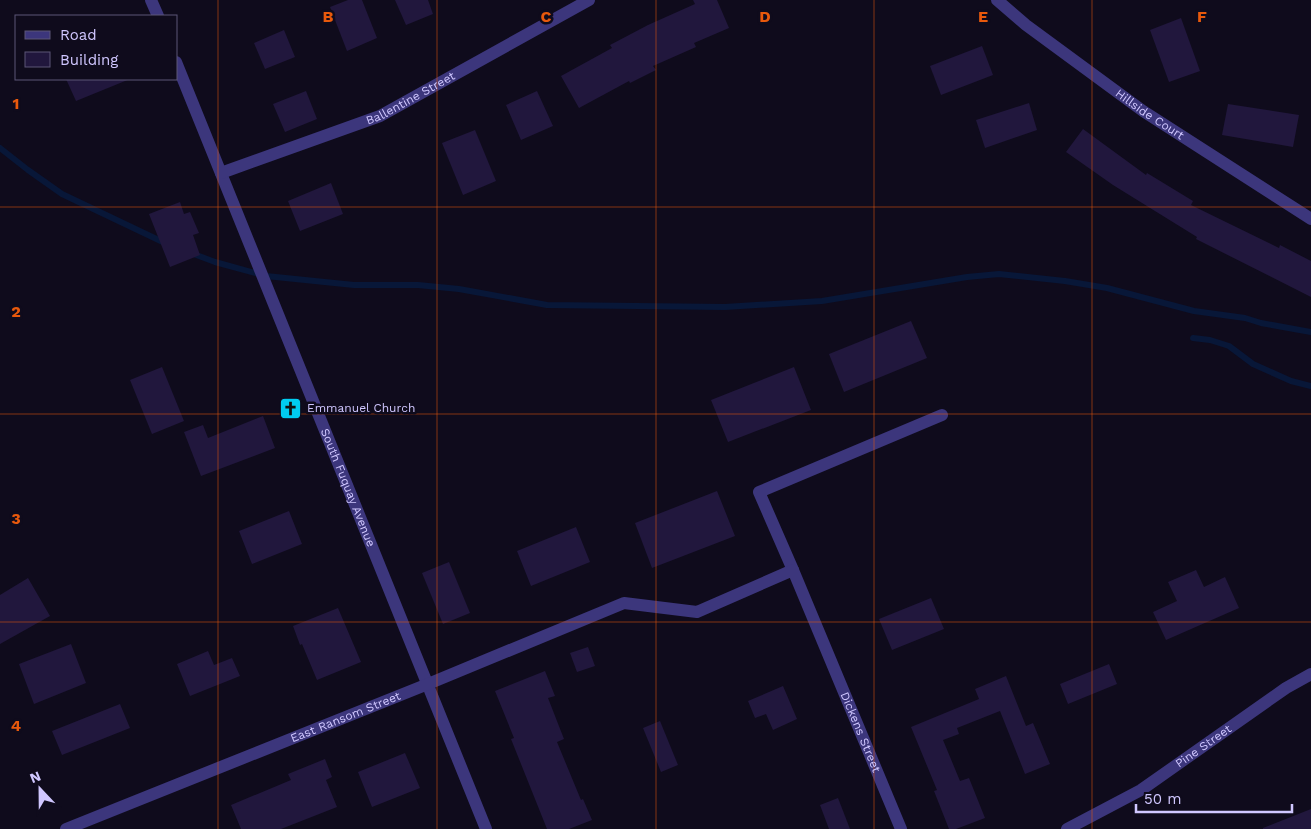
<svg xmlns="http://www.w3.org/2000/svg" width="1311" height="829" font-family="'Work Sans',sans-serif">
<rect width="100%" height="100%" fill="#0f0b1c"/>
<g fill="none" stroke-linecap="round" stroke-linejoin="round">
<g stroke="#081738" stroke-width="6">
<polyline points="0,148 28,170 62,194 167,244"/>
<polyline points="191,253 215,262 266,276 354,285 418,285 459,289 547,305 725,307 822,301 967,277 999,274 1065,281 1107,288 1194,311 1245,318 1261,323 1311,332"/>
<polyline points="1193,338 1210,340 1229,346 1253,364 1291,381 1311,386"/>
</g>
</g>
<g fill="#21173d">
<polygon points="348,0 362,0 377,38 347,51 330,7"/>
<polygon points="395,0 428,0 433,14 406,25"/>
<polygon points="693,0 717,0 729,28 694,43 696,47 653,66 656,70 630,83 629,81 579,108 561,76 612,48 610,45 648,25 695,4"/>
<polygon points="1181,18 1200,71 1169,82 1150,30"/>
<polygon points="284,30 295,57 265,69 254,43"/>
<polygon points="982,46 993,75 941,95 930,66"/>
<polygon points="66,79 130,79 76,101"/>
<polygon points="306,91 317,119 285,132 273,104"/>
<polygon points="537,91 553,126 521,140 506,105"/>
<polygon points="1029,103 1037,130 985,148 976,120"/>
<polygon points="1228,104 1299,115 1293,147 1222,135"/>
<polygon points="1083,129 1146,175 1147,173 1193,201 1191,205 1279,248 1280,245 1311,261 1311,297 1196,239 1197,237 1113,185 1066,152"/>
<polygon points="475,130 496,181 463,195 442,143"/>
<polygon points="331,183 343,214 300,231 288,201"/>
<polygon points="180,202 184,214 190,212 199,233 193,235 200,255 170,267 149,214"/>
<polygon points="911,321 927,358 844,392 829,354"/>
<polygon points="162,367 184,421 152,434 130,380"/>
<polygon points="794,367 811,410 728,442 711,400"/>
<polygon points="263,416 275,448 201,476 184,432 203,425 208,438"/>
<polygon points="717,491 735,536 652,568 635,523"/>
<polygon points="289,511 302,544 252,564 239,531"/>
<polygon points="576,527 590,562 531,586 517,551"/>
<polygon points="449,562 470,613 443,624 422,573"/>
<polygon points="1196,570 1204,587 1225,577 1239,608 1166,640 1153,612 1177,601 1168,582"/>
<polygon points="28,578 50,616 0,644 0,595"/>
<polygon points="931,598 944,629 892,650 879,619"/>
<polygon points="338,608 361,662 317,680 302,644 300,645 293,626"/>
<polygon points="71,644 86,683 34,704 19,664"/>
<polygon points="588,647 595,666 577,672 570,653"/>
<polygon points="208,651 214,665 232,658 240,676 190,696 177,664"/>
<polygon points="1109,664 1117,684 1068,704 1060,684"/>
<polygon points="545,671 555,696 548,698 564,739 557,742 581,800 583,799 592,820 569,829 547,829 511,739 514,738 495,691"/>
<polygon points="1006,676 1026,726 1033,723 1050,764 1025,774 1000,711 957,728 959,734 943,740 960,781 969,778 985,818 956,829 949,829 934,791 937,790 911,727 979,699 975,689"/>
<polygon points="783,686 797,719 773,730 766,714 755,718 748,701"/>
<polygon points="120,704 130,728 62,755 52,731"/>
<polygon points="660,721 678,765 661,772 643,728"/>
<polygon points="405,753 420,788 372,807 358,772"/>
<polygon points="325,759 332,777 326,780 337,807 281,829 241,829 231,805 291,780 288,774"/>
<polygon points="838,798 850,829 829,829 820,805"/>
<polygon points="1311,809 1311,829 1263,829 1263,828"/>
</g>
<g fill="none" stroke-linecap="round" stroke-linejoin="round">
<g stroke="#3c367c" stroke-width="12">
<polyline points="151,0 158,16"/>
<path id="s1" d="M 997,0 L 1026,25 L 1143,111 L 1311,219"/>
<path id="s2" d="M 176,62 L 486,829"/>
<path id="s3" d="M 221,173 L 380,116 L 589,0"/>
<polyline points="793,570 759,492 942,415"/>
<path id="s4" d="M 66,829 L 428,684 L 624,603 L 697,612 L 793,570 L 901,829"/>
<path id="s5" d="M 1067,829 L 1141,790 L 1286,688 L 1311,674"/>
</g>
</g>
<path fill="none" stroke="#e8590c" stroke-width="1" stroke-opacity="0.55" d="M 218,0 L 218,829M 437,0 L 437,829M 656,0 L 656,829M 874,0 L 874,829M 1092,0 L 1092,829M 0,207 L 1311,207M 0,414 L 1311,414M 0,622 L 1311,622"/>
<defs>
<symbol id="church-square" viewBox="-11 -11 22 22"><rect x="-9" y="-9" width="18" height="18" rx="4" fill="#00ccf1" stroke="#0f0b1c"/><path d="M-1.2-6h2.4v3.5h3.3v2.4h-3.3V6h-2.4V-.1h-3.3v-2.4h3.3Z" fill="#111"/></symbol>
</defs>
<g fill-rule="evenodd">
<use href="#church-square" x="278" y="396" width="25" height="25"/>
</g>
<g text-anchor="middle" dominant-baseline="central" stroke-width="5" stroke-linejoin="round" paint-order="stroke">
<g font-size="12" fill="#d0c7ff" stroke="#0f0b1c">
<text stroke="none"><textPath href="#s3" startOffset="204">Ballentine Street</textPath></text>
<text stroke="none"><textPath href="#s1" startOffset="191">Hillside Court</textPath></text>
<text stroke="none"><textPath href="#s2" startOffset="459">South Fuquay Avenue</textPath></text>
<text stroke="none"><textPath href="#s4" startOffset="301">East Ransom Street</textPath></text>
<text stroke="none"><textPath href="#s4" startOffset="956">Dickens Street</textPath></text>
<text stroke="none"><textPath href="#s5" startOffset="160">Pine Street</textPath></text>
</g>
<g font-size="12" fill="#d0c7ff" stroke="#0f0b1c" text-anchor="start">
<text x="307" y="408">Emmanuel Church</text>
</g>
</g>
<g font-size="16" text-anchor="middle" font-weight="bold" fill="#e8590c" stroke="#0f0b1c" stroke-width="5" stroke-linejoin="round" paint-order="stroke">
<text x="328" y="22">B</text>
<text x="546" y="22">C</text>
<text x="765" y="22">D</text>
<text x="983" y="22">E</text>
<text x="1202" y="22">F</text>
<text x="16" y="109">1</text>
<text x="16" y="317">2</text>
<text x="16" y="524">3</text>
<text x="16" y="731">4</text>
</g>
<rect x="15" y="15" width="162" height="65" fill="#0f0b1c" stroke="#5c5677"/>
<rect x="25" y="31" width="25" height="8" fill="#3c367c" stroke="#5c5677"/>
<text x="60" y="40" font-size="15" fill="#d0c7ff">Road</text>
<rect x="25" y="52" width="25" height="15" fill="#21173d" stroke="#5c5677"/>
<text x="60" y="65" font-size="15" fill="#d0c7ff">Building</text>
<g transform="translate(40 789) rotate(338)" stroke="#0f0b1c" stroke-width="4" paint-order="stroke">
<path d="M0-4L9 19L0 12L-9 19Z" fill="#d0c7ff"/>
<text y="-8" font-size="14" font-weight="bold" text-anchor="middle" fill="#d0c7ff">N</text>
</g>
<path d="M1136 804v8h156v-8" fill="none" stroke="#d0c7ff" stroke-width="2.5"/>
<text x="1144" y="804" font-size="15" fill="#d0c7ff" stroke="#0f0b1c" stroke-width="4" paint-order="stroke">50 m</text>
</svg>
